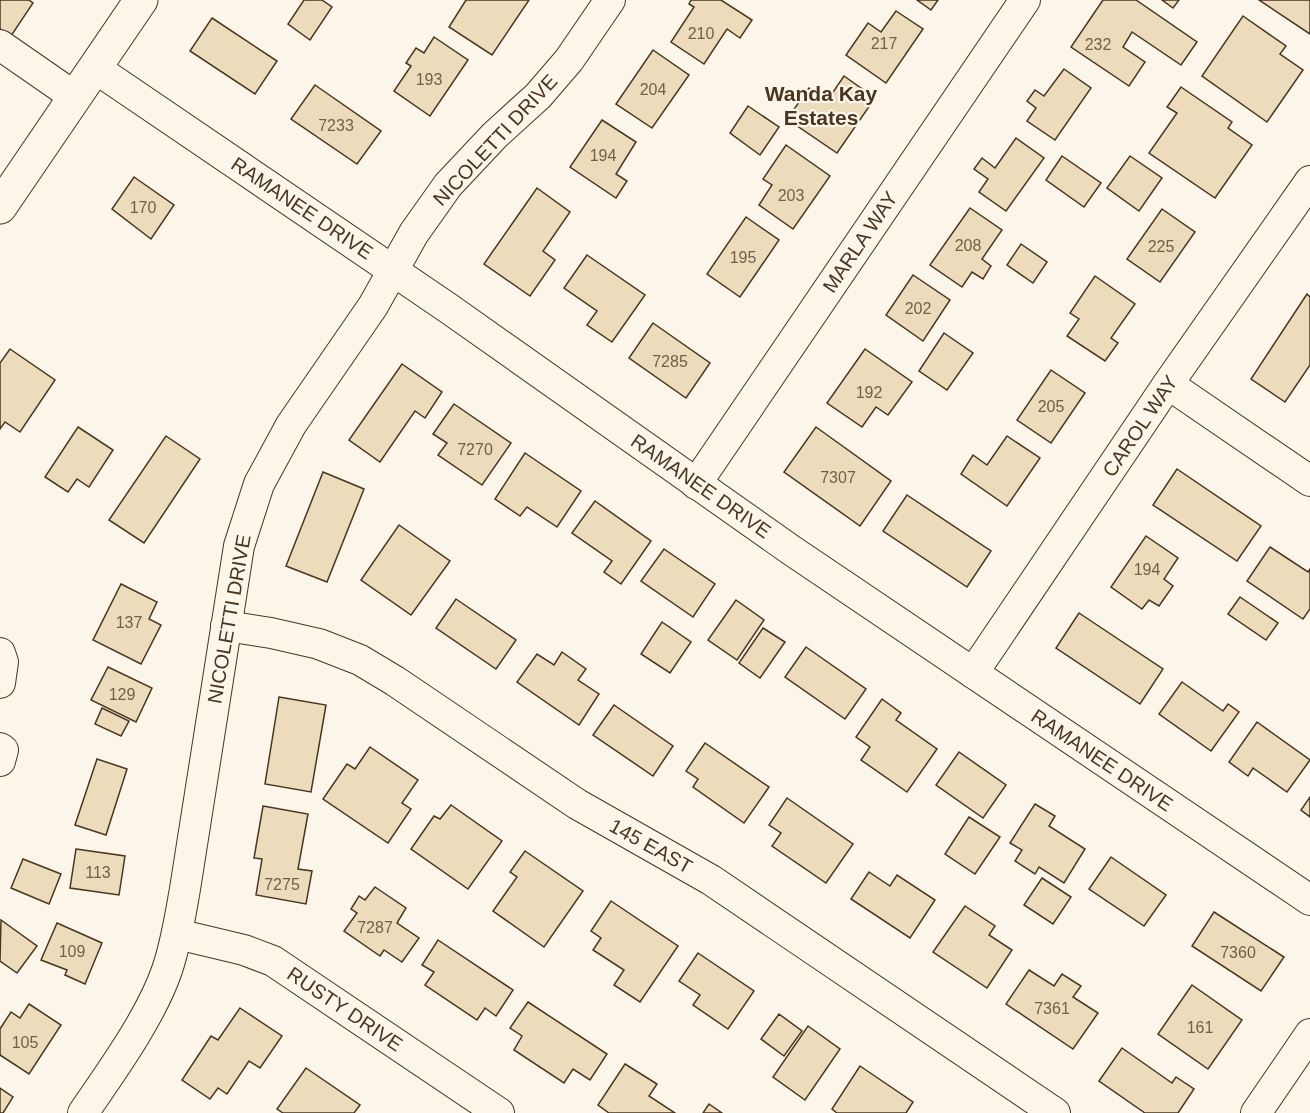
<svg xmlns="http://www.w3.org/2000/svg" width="1310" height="1113" font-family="Helvetica,sans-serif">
<rect width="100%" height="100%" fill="#fbf6e9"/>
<g fill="#ecdcbc" stroke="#4a3520" stroke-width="1.5">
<polygon points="0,0 29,0 33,3 11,36 0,29"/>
<polygon points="304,0 322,0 332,7 310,40 288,24"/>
<polygon points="466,0 529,0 492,55 449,27"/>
<polygon points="691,0 721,0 752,20 740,38 727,29 704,64 671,42 694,7 689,4"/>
<polygon points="917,0 938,0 931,10"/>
<polygon points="1103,0 1136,0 1197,42 1181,65 1132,32 1123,47 1145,62 1129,86 1071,47"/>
<polygon points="1162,0 1179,0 1173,8"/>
<polygon points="1259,0 1310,0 1310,34"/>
<polygon points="896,11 923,29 886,83 846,55 868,23 881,32"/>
<polygon points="1243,16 1286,46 1280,54 1303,70 1267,122 1202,76"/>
<polygon points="212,18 277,61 255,94 190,51"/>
<polygon points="434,37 468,60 430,116 394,91 411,66 406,63 416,48 424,53"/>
<polygon points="653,50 689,75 652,128 616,104"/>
<polygon points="1064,69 1091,88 1055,140 1027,121 1036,108 1027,101 1035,90 1044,96"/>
<polygon points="844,76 875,98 837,153 787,119 809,88 827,101"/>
<polygon points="315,85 381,131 357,164 291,119"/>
<polygon points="1181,87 1232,122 1228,128 1252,145 1215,198 1149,153 1177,113 1167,107"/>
<polygon points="748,106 779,127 760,155 730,133"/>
<polygon points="602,120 636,142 616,174 627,181 616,198 570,167"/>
<polygon points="1016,138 1044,158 1006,211 979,192 988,179 974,169 982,158 995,168"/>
<polygon points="786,145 830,176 793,229 759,205 772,185 763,179"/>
<polygon points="1062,156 1101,183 1084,207 1046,180"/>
<polygon points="1130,156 1162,178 1139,211 1107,188"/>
<polygon points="134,177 174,205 151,239 112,209"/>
<polygon points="537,188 570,212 543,251 555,260 530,296 484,264"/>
<polygon points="970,208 1002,230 982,259 991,266 983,279 972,272 962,287 930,265"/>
<polygon points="1162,209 1195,232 1160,282 1127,259"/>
<polygon points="746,217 779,240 740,297 707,274"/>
<polygon points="1021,244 1047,262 1033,283 1007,265"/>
<polygon points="587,255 645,295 612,342 587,325 597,311 564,288"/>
<polygon points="913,275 950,300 923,341 886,315"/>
<polygon points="1095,276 1135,304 1111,338 1118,343 1105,361 1067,336 1079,319 1070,313"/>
<polygon points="1307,294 1310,297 1310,365 1285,402 1251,379"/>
<polygon points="653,323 710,363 686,398 629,358"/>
<polygon points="944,333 973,353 947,390 919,371"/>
<polygon points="10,349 55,380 20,432 5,422 0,429 0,363"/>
<polygon points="865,349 912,382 888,415 876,407 862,427 827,403"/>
<polygon points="402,364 442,392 425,418 415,411 380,462 349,440"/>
<polygon points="1051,370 1085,393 1051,443 1017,420"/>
<polygon points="454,404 511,443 482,485 438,455 447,443 433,434"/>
<polygon points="78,427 113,450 89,487 77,479 68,492 45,477"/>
<polygon points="816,427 891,481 860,526 784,472"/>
<polygon points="166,436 200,459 144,543 109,520"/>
<polygon points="1007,436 1040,458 1007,506 961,474 973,455 987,465"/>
<polygon points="525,453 581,491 557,527 527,507 520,516 495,499"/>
<polygon points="1177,469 1261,526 1237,561 1153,505"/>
<polygon points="323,472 364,489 327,582 286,566"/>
<polygon points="907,495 991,551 967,587 883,531"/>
<polygon points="595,501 651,541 621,584 604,572 612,561 572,533"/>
<polygon points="399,525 450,561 411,615 361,580"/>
<polygon points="1146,536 1178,558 1164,579 1173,586 1159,606 1149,600 1142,609 1111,587"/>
<polygon points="1270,547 1308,572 1310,569 1310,609 1303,619 1247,581"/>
<polygon points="664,549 715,584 693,617 641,581"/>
<polygon points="121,584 157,602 149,619 161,625 141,664 93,640"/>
<polygon points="1240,597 1278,623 1266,640 1228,614"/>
<polygon points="456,599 516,640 496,669 436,628"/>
<polygon points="736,600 764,620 737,660 708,640"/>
<polygon points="1079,613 1163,669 1140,704 1056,648"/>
<polygon points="662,622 691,642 670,673 641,654"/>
<polygon points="763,628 785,642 760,678 739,663"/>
<polygon points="806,647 866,689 845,719 785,677"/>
<polygon points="562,652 586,669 578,680 599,694 579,725 517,682 537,654 554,665"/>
<polygon points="108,667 152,688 136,722 91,700"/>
<polygon points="1182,682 1223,711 1228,704 1239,712 1211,751 1159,714"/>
<polygon points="279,697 326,705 311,792 265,784"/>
<polygon points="882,699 901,713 896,720 937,749 907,792 861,760 870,747 856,737"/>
<polygon points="614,705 673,746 653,776 593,735"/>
<polygon points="102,708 129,721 121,736 95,724"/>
<polygon points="1257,722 1310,760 1287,792 1253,768 1248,776 1229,762"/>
<polygon points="705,743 769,787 744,823 693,787 698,779 686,771"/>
<polygon points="370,747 418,780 402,803 411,809 388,843 323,799 347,764 355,769"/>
<polygon points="959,752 1006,785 983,818 936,785"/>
<polygon points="97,759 127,769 106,835 75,825"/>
<polygon points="1310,797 1310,817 1301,810"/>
<polygon points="787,798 853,844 826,883 772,846 781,833 769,825"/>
<polygon points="1035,804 1055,816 1049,826 1085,849 1064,883 1039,867 1035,874 1015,861 1022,850 1010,843"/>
<polygon points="451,805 502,841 468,889 411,849 434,816 440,819"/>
<polygon points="263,806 308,814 298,869 312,871 306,904 256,895 262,859 254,858"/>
<polygon points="969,817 1000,837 975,874 945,854"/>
<polygon points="76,849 125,856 119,895 70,888"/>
<polygon points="525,851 583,891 544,947 493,911 517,877 510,872"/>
<polygon points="1111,857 1166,895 1144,926 1089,889"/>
<polygon points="23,859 61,874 49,904 11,888"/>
<polygon points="869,872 890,886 897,875 935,900 910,938 851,899"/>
<polygon points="1042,878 1071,897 1053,924 1024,905"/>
<polygon points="375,887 406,908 397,923 419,938 402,962 384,950 380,956 344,931 357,913 351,909 359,896 365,900"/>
<polygon points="611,901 678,946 640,1002 614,985 624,970 593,950 601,938 591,931"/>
<polygon points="965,906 995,926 989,935 1012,950 987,988 933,952"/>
<polygon points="1214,912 1284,957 1261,991 1192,946"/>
<polygon points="1,920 37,946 17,973 0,961"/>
<polygon points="57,923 102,943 85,984 65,975 67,970 41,960"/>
<polygon points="438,940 513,990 496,1016 485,1008 477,1020 425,985 434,972 422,965"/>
<polygon points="698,953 754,991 728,1029 693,1005 700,995 679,981"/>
<polygon points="1029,970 1054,986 1062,974 1081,986 1073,997 1098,1013 1073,1049 1006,1004"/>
<polygon points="1192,985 1242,1020 1208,1069 1158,1034"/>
<polygon points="528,1002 607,1054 590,1080 573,1069 564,1083 514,1050 522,1036 510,1028"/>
<polygon points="29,1004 61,1025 29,1074 0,1055 0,1029 11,1012 20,1018"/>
<polygon points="240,1008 282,1036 260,1068 249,1061 227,1094 218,1088 210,1099 182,1080 211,1036 218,1040"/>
<polygon points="779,1014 802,1031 784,1056 761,1039"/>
<polygon points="808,1026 840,1049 805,1100 773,1077"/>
<polygon points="1122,1048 1172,1083 1176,1077 1194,1089 1178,1113 1145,1113 1099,1081"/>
<polygon points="625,1064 657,1084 649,1096 675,1113 609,1113 598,1105"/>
<polygon points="860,1066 913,1102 906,1113 837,1113 832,1109"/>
<polygon points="306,1068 360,1105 354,1113 283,1113 277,1109"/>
<polygon points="0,1088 13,1097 3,1113 0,1113"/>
<polygon points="709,1104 722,1113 703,1113"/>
</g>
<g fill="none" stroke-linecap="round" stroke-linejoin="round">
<defs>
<g id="minor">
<polyline points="0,45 75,97"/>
<polyline points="95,68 448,308 791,550 1310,900"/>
<polyline points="1168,384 1310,481"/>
<polyline points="696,484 1025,0"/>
<polyline points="226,626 271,633 319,644 360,660 395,681 577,804 711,880 1055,1113"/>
<polyline points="0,653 3,662 0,683"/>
<polyline points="973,673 1168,384 1310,181"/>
<polyline points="0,748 3,750 0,761"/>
<polyline points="177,934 244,950 273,961 499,1113"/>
<path d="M 83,1113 C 111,1072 151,1017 167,970 C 176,944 180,917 185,889 L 239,546 L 259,484 L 291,425 L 373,306 L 414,233 L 448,185 L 495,135 L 538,96 L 569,60 L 610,0"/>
<polyline points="1256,1113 1310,1034"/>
</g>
<polyline id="major" points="0,207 141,0"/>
</defs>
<use href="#minor" stroke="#4a3520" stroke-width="32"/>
<use href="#major" stroke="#4a3520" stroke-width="35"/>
<use href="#minor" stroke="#fbf6e9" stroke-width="30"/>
<use href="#major" stroke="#fbf6e9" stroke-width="33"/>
</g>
<g text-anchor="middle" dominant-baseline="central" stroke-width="4.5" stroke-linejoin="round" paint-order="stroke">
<g font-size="16" fill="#725f47">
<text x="701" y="33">210</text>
<text x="884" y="43">217</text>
<text x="1098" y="44">232</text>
<text x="429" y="79">193</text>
<text x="653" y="89">204</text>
<text x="336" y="125">7233</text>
<text x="603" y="155">194</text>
<text x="791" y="195">203</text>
<text x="143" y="207">170</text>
<text x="968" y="245">208</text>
<text x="1161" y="246">225</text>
<text x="743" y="257">195</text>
<text x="918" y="308">202</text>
<text x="670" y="361">7285</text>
<text x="869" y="392">192</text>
<text x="1051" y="406">205</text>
<text x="475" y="449">7270</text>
<text x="838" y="477">7307</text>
<text x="1147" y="569">194</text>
<text x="129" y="622">137</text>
<text x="122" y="694">129</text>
<text x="98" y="872">113</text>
<text x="282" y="884">7275</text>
<text x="375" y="927">7287</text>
<text x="72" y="951">109</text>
<text x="1238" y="952">7360</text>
<text x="1052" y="1008">7361</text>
<text x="1200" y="1027">161</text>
<text x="25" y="1042">105</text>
</g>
<g font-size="20" fill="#4a3520" stroke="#fbf6e9">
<text transform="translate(495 140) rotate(-47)">NICOLETTI DRIVE</text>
<text transform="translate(302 208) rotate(34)">RAMANEE DRIVE</text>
<text transform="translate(860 242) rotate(-56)">MARLA WAY</text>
<text transform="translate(1140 426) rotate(-56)">CAROL WAY</text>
<text transform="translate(701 486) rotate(35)">RAMANEE DRIVE</text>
<text transform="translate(229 619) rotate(-80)">NICOLETTI DRIVE</text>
<text transform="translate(1102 760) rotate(34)">RAMANEE DRIVE</text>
<text transform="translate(651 846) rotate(29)">145 EAST</text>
<text transform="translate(345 1009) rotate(34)">RUSTY DRIVE</text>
</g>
<g font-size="21" font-weight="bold" fill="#4a3520" stroke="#fbf6e9">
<text x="821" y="93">Wanda Kay<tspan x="821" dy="24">Estates</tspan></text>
</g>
</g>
</svg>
